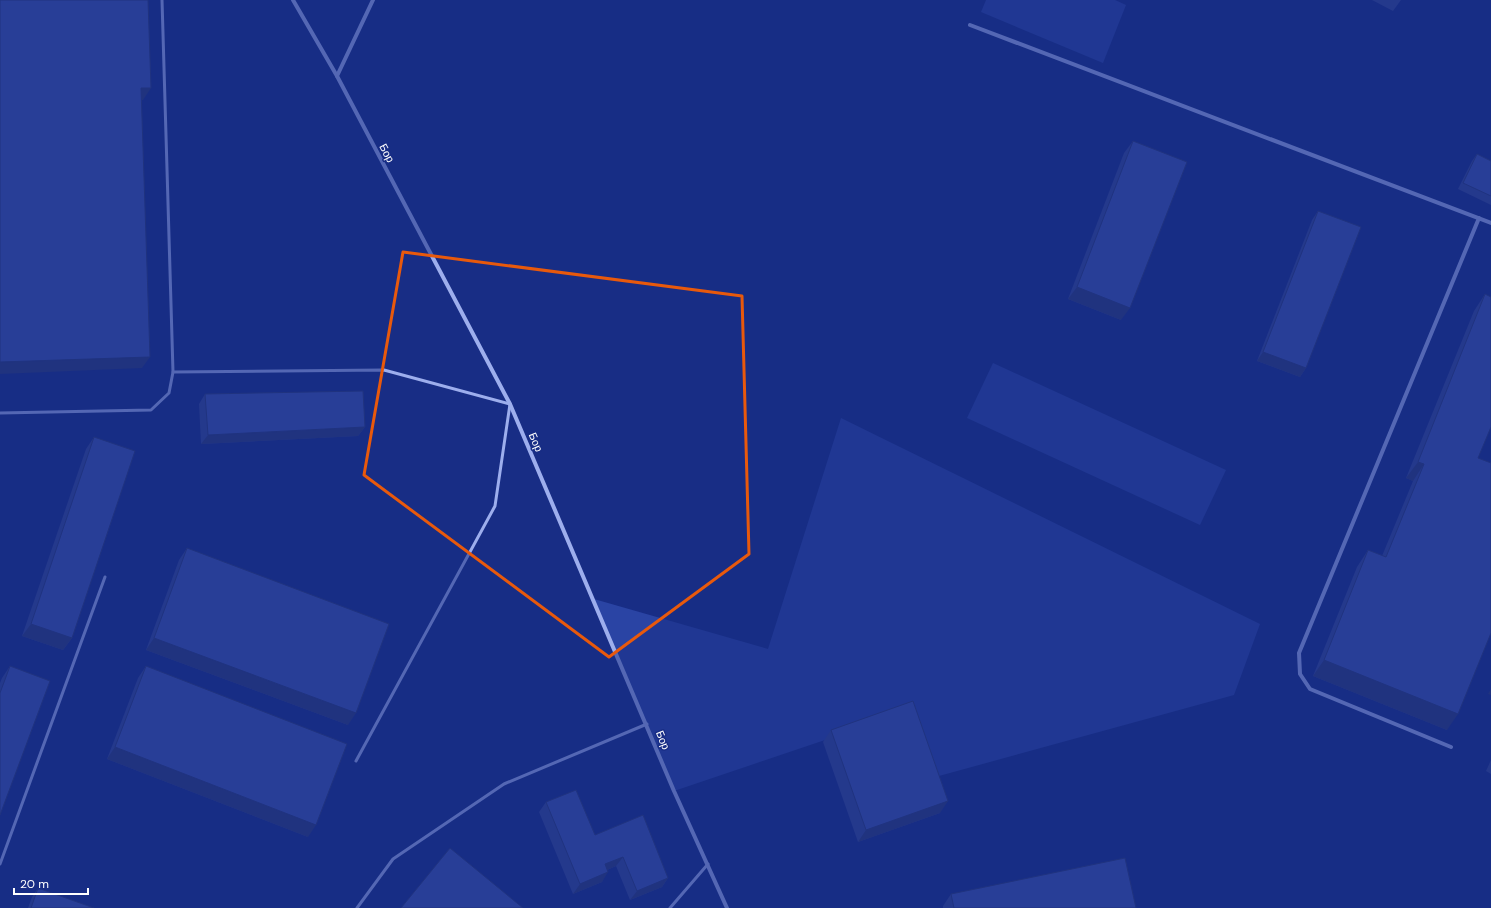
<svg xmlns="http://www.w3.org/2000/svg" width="1491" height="908" font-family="'DM Sans',sans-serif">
<rect width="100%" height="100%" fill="#182d85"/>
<g fill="#2a44a4">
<polygon points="986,0 1115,0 1126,5 1103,63 981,12"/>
<polygon points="993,363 1226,470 1200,525 967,418"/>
<polygon points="841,418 1260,624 1234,695 928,779 905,713 674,791 594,599 768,649"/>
</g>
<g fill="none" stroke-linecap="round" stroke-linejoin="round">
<g stroke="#9daeed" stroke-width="3">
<polyline points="173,372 384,370 510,404 495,506 356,761"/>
<polyline points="0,413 151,410 169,393 173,372 162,0"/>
<polyline points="0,864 105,577"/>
<polyline points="357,908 393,859 504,784 647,724"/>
<polyline points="670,908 708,864"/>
</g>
<g stroke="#9daeed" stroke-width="4">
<polyline points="293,0 337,76 510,404 674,791 727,908"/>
<polyline points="970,25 1491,223"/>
<polyline points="337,76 373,0"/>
<polyline points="1451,747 1310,689 1300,674 1299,653 1479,218"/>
</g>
</g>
<g fill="#344795">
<polygon points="1372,0 1401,0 1393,11"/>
<polygon points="1133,141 1121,320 1068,299 1124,153"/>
<polygon points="1477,154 1491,161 1491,205 1458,189 1472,161"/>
<polygon points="1318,211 1306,368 1300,377 1257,361 1312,220"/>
<polygon points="1485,294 1478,458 1447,730 1313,676 1357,567 1368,550 1382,556 1413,481 1406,478 1474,311"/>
<polygon points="205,394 365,427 358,436 201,444 199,404"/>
<polygon points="94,437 72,638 63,650 22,636 86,449"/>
<polygon points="187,548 348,725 146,650 179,560"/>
<polygon points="10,666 0,815 0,683 2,678"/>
<polygon points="146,666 308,837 107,759 138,678"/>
<polygon points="831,730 940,813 858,842 823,742"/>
<polygon points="1491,760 1491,774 1486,771"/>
<polygon points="546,802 595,835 668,878 662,887 630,900 616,866 607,870 602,882 573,894 539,812"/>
<polygon points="38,888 94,908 28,908 32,897"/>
<polygon points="951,894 1136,908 943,908 943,906"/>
</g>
<g fill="#2a3a79">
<polygon points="141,88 151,88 143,100 133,100"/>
<polygon points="1077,287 1130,308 1121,320 1068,299"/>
<polygon points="1263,352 1306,368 1300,377 1257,361"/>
<polygon points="150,357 142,368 0,374 0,362"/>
<polygon points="365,427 358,436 201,444 208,435"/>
<polygon points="1418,462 1424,464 1413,481 1406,478"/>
<polygon points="31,624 72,638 63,650 22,636"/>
<polygon points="154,638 356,713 348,725 146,650"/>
<polygon points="1324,660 1458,714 1447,730 1313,676"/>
<polygon points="1491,689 1491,695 1488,694"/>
<polygon points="115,747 316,825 308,837 107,759"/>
<polygon points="948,801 940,813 858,842 866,830"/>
<polygon points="623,857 616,866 598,874 605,864"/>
<polygon points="608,872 602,882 573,894 580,884"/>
<polygon points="668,878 662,887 630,900 637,891"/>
</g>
<g fill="#3c53ad" stroke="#2a3a79">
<polygon points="0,0 148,0 151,88 141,88 150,357 0,362"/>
<polygon points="1133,141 1187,162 1130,308 1077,287"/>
<polygon points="1477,154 1491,161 1491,196 1463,183"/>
<polygon points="1318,211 1361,227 1306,368 1263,352"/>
<polygon points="1485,294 1491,297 1491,427 1478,458 1491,463 1491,633 1458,714 1324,660 1368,550 1386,557 1424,464 1418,462"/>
<polygon points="363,391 365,427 208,435 205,394"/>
<polygon points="94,437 135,451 72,638 31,624"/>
<polygon points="187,548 389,624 356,713 154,638"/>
<polygon points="10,666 50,681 0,815 0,693"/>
<polygon points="146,666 347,744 316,825 115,747"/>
<polygon points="913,701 948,801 866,830 831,730"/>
<polygon points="576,790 595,835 643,815 668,878 637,891 623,857 605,864 608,872 580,884 546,802"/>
<polygon points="450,848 523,908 401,908"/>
<polygon points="1125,858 1136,908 954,908 951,894"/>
<polygon points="38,888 94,908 31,908"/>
</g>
<path d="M0 0H1491V908H0ZM 403,252 L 742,296 L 749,554 L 609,657 L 364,475 Z" fill="#182d85" fill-opacity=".55" fill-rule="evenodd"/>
<path fill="none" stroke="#e8590c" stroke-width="3" stroke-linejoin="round" d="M 403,252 L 742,296 L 749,554 L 609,657 L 364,475 Z"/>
<g text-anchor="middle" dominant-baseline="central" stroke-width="3" stroke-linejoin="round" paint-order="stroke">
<g font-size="11" fill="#fff" stroke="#182d85">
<text transform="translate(387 153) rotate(62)">Бор</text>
<text transform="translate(536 442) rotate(67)">Бор</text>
<text transform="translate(663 740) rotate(68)">Бор</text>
</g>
</g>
<path d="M14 888v6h74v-6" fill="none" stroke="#ffffff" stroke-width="2"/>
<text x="20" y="888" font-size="12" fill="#ffffff" stroke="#182d85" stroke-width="3" paint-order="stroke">20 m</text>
</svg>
